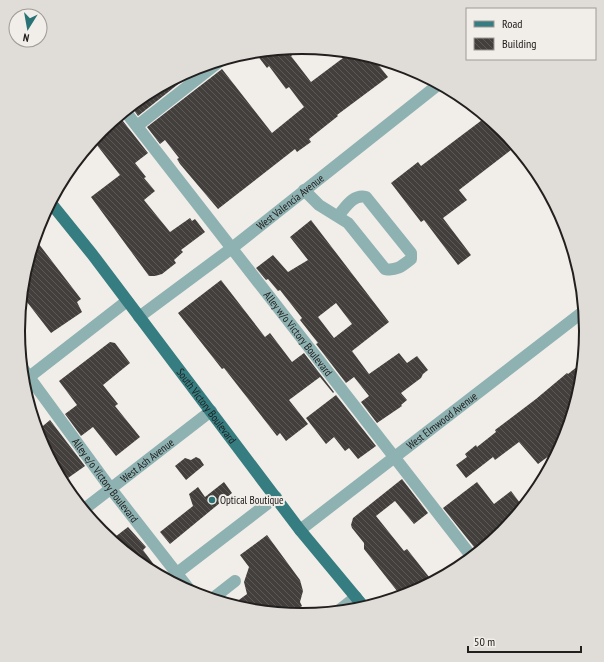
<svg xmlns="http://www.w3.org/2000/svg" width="604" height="662" font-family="'PT Sans Narrow',sans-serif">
<defs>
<pattern id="building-back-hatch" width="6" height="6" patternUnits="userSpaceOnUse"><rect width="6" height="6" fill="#423f3c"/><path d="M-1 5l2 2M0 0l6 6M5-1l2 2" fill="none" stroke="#5b5856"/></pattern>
</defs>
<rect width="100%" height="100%" fill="#f1ede8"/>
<g fill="url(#building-back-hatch)" fill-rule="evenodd">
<polygon points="302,47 291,56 311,82 343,58 336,50 358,53 372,57 388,77 337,115 338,116 309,139 311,142 297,152 295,149 218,209 180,164 177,159 179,158 165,140 160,144 147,127 222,69 272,133 304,107 289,87 286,89 269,66 267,68 257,55 263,51"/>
<polygon points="201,66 138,116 131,106 144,95 194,69"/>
<polygon points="119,116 148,153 135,163 146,177 144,178 155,191 144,200 170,232 190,218 192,221 195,219 205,232 181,250 183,252 174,260 176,263 162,274 155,276 149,276 91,197 120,175 93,140 101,130"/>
<polygon points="486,117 503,130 516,146 459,190 467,200 443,218 471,255 458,265 424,220 421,222 391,183 418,162 421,166"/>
<path d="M 311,220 L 389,322 L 352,351 L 369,374 L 399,353 L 407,363 L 417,356 L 428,370 L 423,374 L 421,378 L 401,393 L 407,400 L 401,405 L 402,406 L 377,423 L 361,402 L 369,396 L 354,377 L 346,383 L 316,344 L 318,343 L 300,320 L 302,318 L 280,290 L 278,291 L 268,279 L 266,280 L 256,268 L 273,255 L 288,272 L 308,260 L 290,237 ZM 336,303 L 352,324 L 334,338 L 318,317 Z"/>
<polygon points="35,239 81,299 77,302 82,312 51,333 27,302 20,308 24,275"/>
<polygon points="221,280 265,337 270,333 292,362 304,353 334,392 333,393 320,377 289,400 308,424 286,441 280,433 277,436 224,368 222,369 178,313"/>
<polygon points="110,342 115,343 130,363 103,385 118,404 115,406 140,437 116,456 93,427 81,436 65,414 77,405 59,381"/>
<polygon points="583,362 580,387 564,440 561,447 538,464 519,442 495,460 493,457 466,478 456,465 467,457 465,454 476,445 477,447 496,432 495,430 536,399 567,373 568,374"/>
<polygon points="336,395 376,446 358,459 349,448 345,451 334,437 326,444 306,418"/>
<polygon points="50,420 85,466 68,478 62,470 61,471 45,450 40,439 37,431"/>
<polygon points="196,457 200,459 204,465 186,480 175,466 185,458 191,460"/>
<polygon points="402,479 428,513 414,524 395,501 376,516 404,551 407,549 433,582 410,593 401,596 364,549 364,543 352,528 351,525 353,518"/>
<polygon points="224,482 232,493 170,544 160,532 193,506 189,494 198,487 205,497"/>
<polygon points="477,482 494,504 511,491 523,507 503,532 478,552 443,508"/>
<polygon points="128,527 146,547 143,550 164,578 144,567 111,540"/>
<polygon points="267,535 300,580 303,591 300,602 302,606 292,614 246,609 232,605 247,594 244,582 249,567 240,555"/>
</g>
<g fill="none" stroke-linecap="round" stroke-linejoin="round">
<g stroke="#8eb1b2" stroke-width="12">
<path id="s1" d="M 125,111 L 472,557"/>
<polyline points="137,126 220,61"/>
<path d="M 304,190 L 319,205 L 348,223 L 385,269 C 397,271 402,266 411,259 L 411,253 L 366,197 C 353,194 346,207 338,216"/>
<path id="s2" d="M 139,317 L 232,248 L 439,84"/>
<path id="s3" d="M 21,366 L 111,489 L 192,593"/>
<polyline points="24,381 127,301"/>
<path id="s4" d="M 83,510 L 211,411"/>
<path id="s5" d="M 300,530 L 584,311"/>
<polyline points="177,573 276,497"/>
<polyline points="212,599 235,581"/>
<polyline points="337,612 356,597"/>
</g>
<path stroke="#357d80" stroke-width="12" id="s6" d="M 50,202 L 92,254 L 300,530 L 364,607"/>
</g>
<circle fill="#297376" stroke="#f1ede8" stroke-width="1.5" cx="212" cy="500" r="4"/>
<g text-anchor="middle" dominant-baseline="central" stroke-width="4" stroke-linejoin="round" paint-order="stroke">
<g font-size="11" fill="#22201f" stroke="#f1ede8">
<text stroke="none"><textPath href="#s2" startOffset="190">West Valencia Avenue</textPath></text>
<text stroke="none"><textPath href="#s1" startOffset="282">Alley w/o Victory Boulevard</textPath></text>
<text stroke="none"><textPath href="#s6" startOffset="257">South Victory Boulevard</textPath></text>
<text stroke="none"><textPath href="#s5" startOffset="179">West Elmwood Avenue</textPath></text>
<text stroke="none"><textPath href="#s4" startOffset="81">West Ash Avenue</textPath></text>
<text stroke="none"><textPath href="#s3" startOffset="142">Alley e/o Victory Boulevard</textPath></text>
</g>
<g font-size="11" fill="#22201f" stroke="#f1ede8" text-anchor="start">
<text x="220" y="500">Optical Boutique</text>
</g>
</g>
<path d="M0 0H604V662H0ZM25 331a277 277 0 1 1 554 0a277 277 0 1 1-554 0Z" fill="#e0ddd8" fill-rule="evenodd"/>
<path fill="none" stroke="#22201f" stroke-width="2" d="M25 331a277 277 0 1 1 554 0a277 277 0 1 1-554 0Z"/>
<rect x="466" y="8" width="130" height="52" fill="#f1ede8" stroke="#9e9b98"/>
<rect x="474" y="21" width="20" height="6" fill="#357d80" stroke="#9e9b98"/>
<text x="502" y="28" font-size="12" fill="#22201f">Road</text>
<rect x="474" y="38" width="20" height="12" fill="url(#building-back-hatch)" stroke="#9e9b98"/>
<text x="502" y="48" font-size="12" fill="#22201f">Building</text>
<g transform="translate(28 28) rotate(191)"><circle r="19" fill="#f1ede8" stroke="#9e9b98"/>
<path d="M0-3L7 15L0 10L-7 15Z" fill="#297376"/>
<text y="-6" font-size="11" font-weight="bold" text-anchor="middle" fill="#22201f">N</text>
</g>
<path d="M468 646v6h113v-6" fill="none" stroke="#22201f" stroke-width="2"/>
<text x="474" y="646" font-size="12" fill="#22201f" stroke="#f1ede8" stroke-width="3" paint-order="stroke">50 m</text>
</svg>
